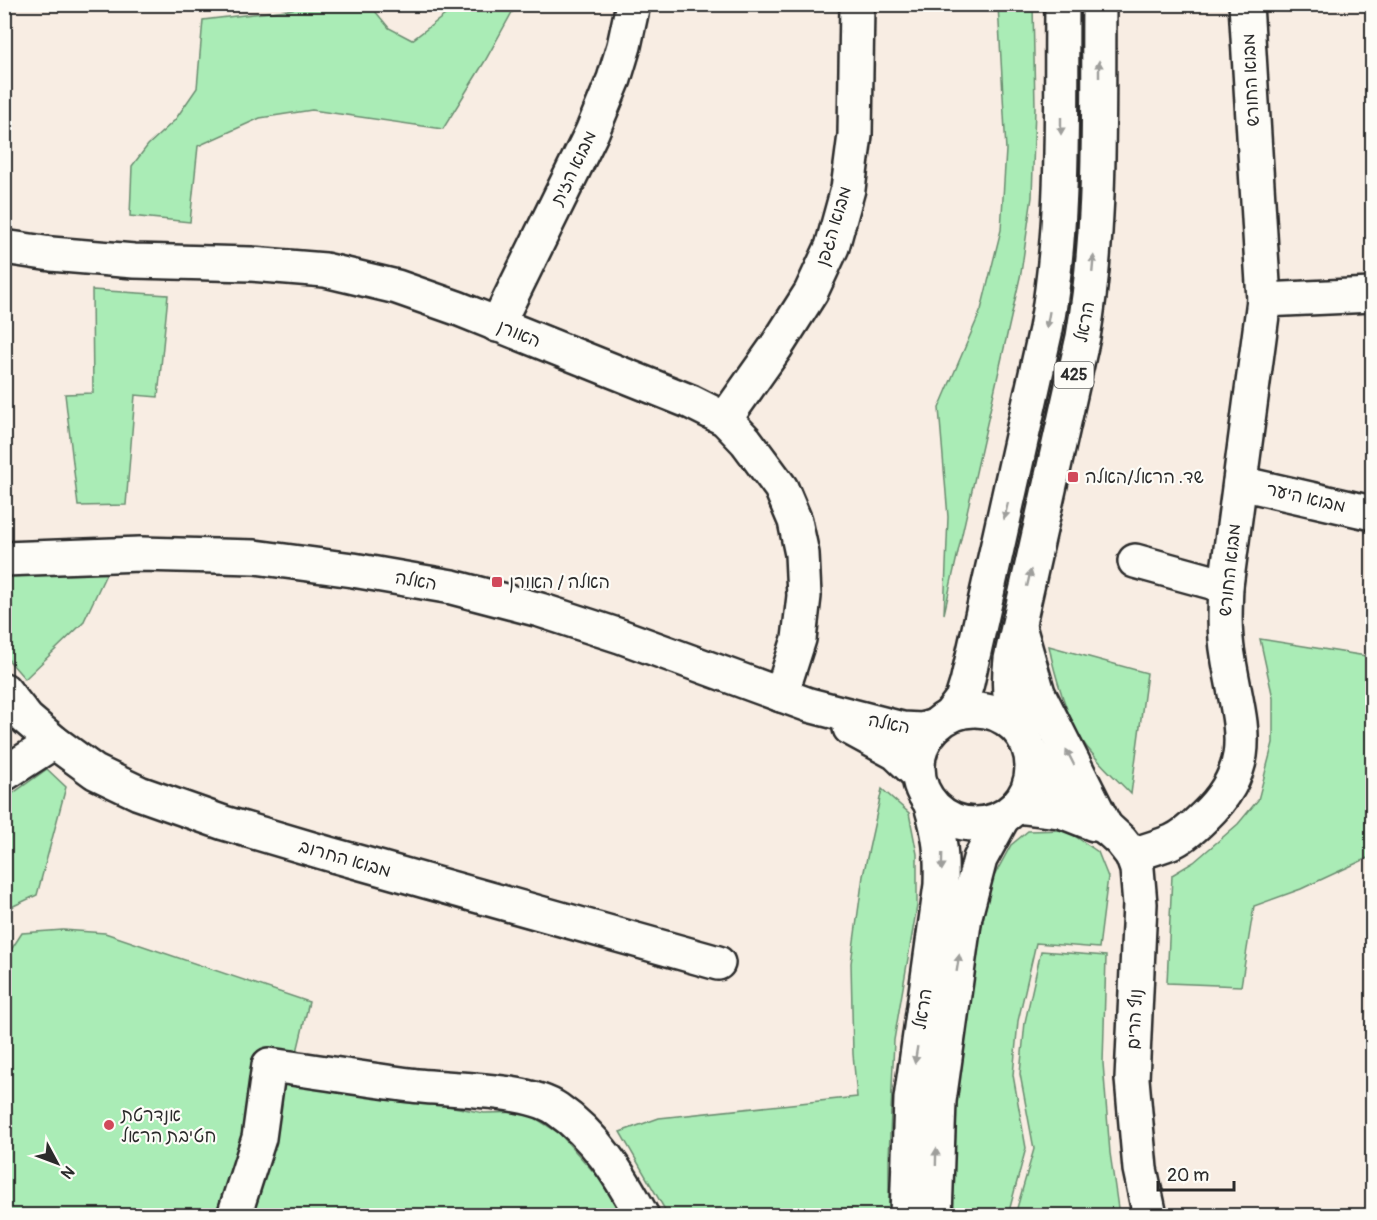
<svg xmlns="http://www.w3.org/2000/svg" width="1377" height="1220" font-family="Pangolin,'Playpen Sans Hebrew',sans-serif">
<rect width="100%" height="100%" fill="#f8ede3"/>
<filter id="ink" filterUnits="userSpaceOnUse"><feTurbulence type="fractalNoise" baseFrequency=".0167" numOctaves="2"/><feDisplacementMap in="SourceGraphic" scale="12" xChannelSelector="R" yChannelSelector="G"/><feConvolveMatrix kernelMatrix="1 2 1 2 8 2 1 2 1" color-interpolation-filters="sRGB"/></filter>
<g filter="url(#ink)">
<g fill="#aaecb6" stroke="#6a8c70" stroke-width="1.5">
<polygon points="311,5 370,5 389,28 412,40 449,12 454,5 516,5 485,61 443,129 312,110 260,118 198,146 190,222 130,216 132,166 148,145 175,120 197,88 203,20 287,10"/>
<polygon points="998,5 1033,5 1035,108 1032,197 1021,273 944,614 948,517 939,408 981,310 1001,230 1006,150"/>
<polygon points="92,290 168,295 158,397 135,395 126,505 78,506 65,394 93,393"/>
<polygon points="107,572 83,623 25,679 5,656 4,575"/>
<polygon points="1260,639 1372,657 1372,856 1301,889 1254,906 1241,986 1167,983 1172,875 1194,862 1238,824 1258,800 1273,743 1273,698"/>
<path d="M 1049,646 L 1147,673 L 1131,794 C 1115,777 1096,761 1083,742 C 1068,720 1054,673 1049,646 Z"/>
<polygon points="47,769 66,787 37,895 5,910 5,799"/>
<polygon points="882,789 909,813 917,854 917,906 894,1040 889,1158 889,1215 668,1215 620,1132 659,1118 857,1097 853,1054 851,963 863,876"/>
<polygon points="1066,830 1098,852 1108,877 1099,948 1036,943 1018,1021 1013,1075 1026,1148 1008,1215 944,1216 951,1131 971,986 984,915 992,880 1011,845 1028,831"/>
<polygon points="63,930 105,933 309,1002 290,1081 388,1094 484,1113 526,1112 559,1133 600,1179 621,1215 5,1216 5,959 22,933"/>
<polygon points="1041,951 1106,956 1103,1063 1110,1153 1119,1215 1015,1215 1034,1149 1020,1074 1025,1022"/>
</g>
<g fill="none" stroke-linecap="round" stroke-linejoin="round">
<defs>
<g id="minor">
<polyline points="4,247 51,254 134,261 251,264 325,270 397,287 457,308 691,402 725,419 746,441 781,488 795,521 802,554 804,596 799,639 781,695"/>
<polyline points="1264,300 1372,295"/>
<polyline points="497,325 592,132 614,79 624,46 633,4"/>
<polyline points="725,419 776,347 811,292 832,247 848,189 855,135 857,4"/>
<polyline points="1240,483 1372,513"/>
<polyline points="4,559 140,554 255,557 353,570 452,587 540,610 620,636 809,705 902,729 922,730 935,726"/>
<polyline points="1135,561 1226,586"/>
<polyline points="4,690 27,719 54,742 95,772 139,793 224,823 329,854 718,963"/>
<polyline points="850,728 896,753 918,774"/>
<polyline points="1031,752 1046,772 1121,841 1132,855 1137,869 1140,904 1132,1079 1140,1169 1150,1216"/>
<polyline points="4,774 54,742"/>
<polyline points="1017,806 1061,811 1094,824"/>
<path d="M 1132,855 C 1145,851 1158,847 1171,842 C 1183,837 1195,826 1204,817 C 1261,763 1238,722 1228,655 C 1224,632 1225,609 1226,586 L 1264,300 L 1246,4"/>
<path d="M 234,1216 L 259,1138 L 269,1065 C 316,1071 363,1079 410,1085 C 448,1090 527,1088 557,1109 C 596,1136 620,1175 642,1216"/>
</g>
<g id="major">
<polyline points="1020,630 1038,693 1106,828"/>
<circle cx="975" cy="767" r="57"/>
<path d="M 950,715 L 962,699 L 967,683 L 1046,329 C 1065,222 1061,113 1062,4"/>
<path d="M 1024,737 C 1010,705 1007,694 1011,659 L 1083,337 C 1102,227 1098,116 1099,4"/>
<path d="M 907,1216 L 911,1099 L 941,885 C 942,853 940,835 931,805"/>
<polyline points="935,1216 939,1101 965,916 980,859 1003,817"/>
</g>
</defs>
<use href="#minor" stroke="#2b2b2b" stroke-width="38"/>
<use href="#major" stroke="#2b2b2b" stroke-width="38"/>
<use href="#minor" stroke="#fdfcf7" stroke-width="33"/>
<use href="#major" stroke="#fdfcf7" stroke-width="33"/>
</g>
<defs><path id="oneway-solid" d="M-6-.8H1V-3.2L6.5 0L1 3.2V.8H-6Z" transform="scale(1.5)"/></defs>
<g fill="#9e9e9b">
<use href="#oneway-solid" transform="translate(1099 69) rotate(-90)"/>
<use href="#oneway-solid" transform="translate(1061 126) rotate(90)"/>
<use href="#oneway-solid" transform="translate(1093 264) rotate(-85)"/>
<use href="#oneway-solid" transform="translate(1048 320) rotate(100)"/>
<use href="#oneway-solid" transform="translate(1006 511) rotate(103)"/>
<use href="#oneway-solid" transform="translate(1029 578) rotate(-77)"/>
<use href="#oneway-solid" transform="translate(1070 757) rotate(-117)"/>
<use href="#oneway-solid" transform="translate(942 862) rotate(91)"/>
<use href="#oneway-solid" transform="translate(958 963) rotate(-81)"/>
<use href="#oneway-solid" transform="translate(916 1055) rotate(99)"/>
<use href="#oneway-solid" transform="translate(936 1157) rotate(-89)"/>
</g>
</g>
<g fill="#d1495b" stroke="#fdfcf7" stroke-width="2">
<rect x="1067" y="471" width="12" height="12" rx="3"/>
<rect x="491" y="576" width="12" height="12" rx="3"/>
<circle cx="109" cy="1125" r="6"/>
</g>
<g text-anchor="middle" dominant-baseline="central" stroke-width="4.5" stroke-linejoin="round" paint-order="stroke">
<rect fill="#fdfcf7" stroke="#6a6a68" stroke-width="1.5" x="1054.5" y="362" width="39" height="26" rx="4.5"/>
<g font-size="16" font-weight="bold" fill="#2b2b2b">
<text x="1074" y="375">425</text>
</g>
<g font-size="18" fill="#2b2b2b" stroke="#fdfcf7">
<text transform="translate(1251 80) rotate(-93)">מבוא החורש</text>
<text transform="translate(574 168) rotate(-64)">מבוא הזית</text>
<text transform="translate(834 226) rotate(-73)">מבוא הגפן</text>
<text transform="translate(1085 322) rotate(-79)">הראל</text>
<text transform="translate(519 334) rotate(22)">האורן</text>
<text transform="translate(1306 498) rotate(13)">מבוא היער</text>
<text transform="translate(1230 570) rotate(-84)">מבוא החורש</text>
<text transform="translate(416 581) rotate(10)">האלה</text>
<text transform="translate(889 724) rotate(11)">האלה</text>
<text transform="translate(345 859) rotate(16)">מבוא החרוב</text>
<text transform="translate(923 1009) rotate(-81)">הראל</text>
<text transform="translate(1135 1019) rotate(-87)">נוף הרים</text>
</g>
<g font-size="18" fill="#2b2b2b" stroke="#fdfcf7" text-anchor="start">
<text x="1085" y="477">שד. הראל/האלה</text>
<text x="509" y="582">האלה / האורן</text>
<text x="121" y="1115">אנדרטת<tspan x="121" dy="21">חטיבת הראל</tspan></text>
</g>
</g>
<rect width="1377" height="1220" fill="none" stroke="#fdfcf7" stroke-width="24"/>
<rect x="12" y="12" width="1353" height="1196" fill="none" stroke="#2b2b2b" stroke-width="2" filter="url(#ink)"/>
<g transform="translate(57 1163) rotate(131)" stroke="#fdfcf7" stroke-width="4.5" paint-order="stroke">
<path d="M0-4.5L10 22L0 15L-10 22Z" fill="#2b2b2b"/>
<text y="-9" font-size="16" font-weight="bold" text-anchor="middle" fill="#2b2b2b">N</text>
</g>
<path d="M1158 1181v9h76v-9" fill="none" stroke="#2b2b2b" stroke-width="3"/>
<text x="1167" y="1181" font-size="18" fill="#2b2b2b" stroke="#fdfcf7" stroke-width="4.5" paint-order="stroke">20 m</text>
</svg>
